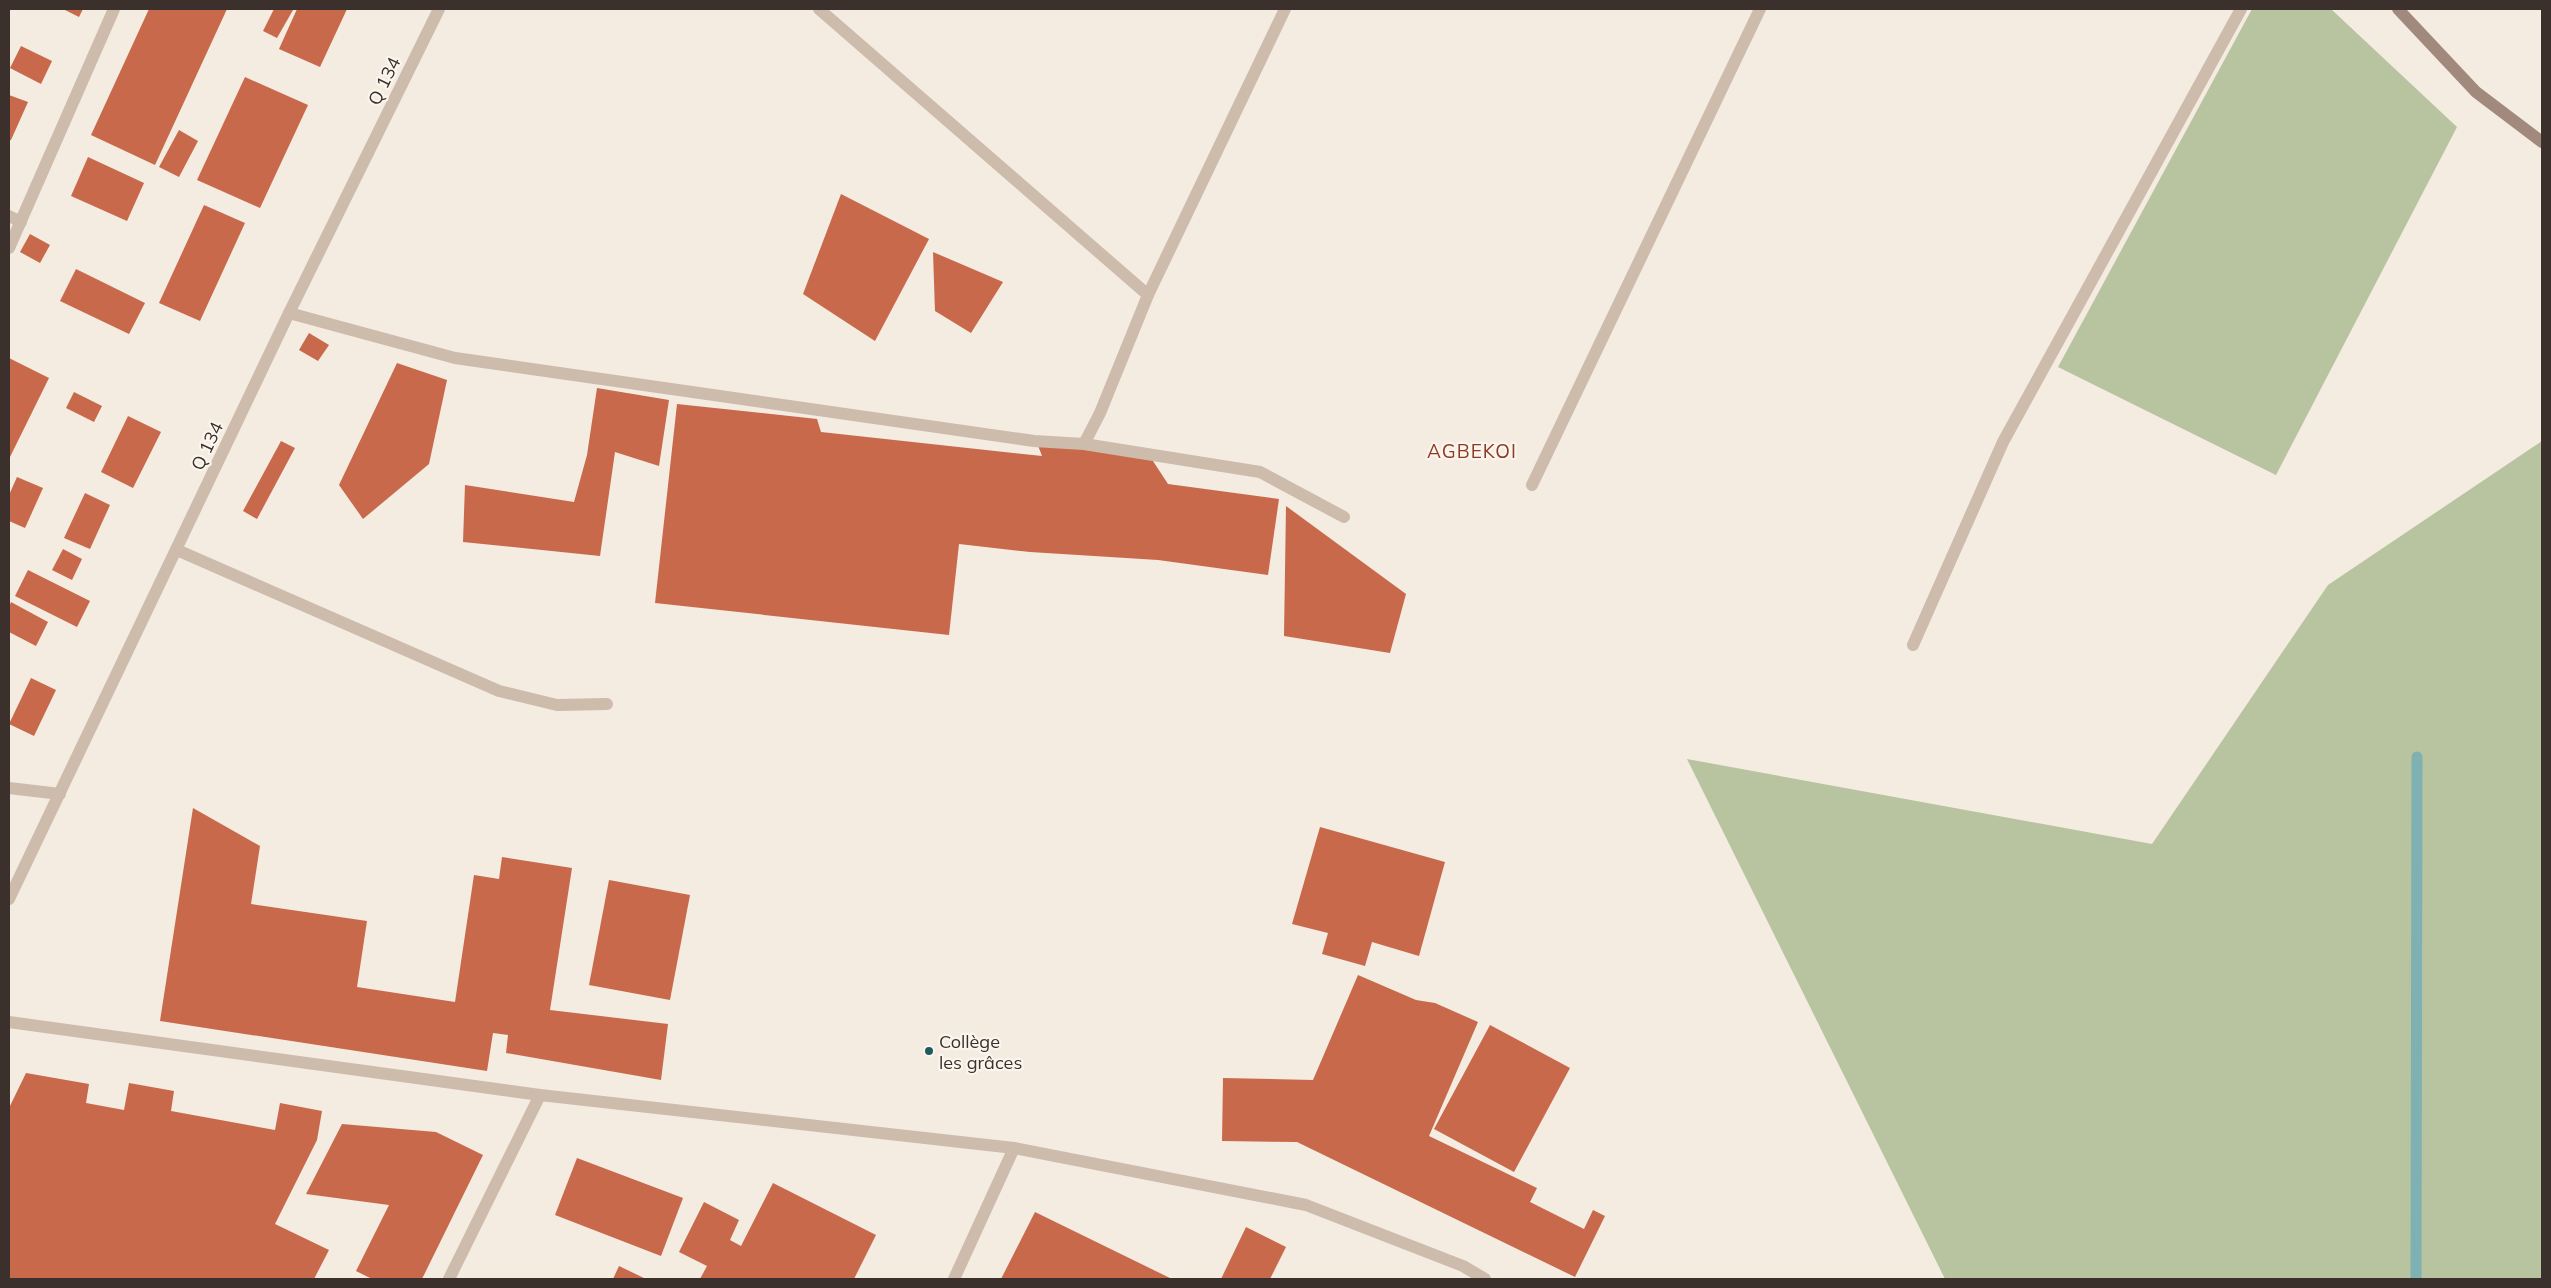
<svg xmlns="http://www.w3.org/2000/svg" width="2551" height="1288" font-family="Mulish,sans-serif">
<rect width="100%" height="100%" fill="#f4ebe1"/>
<g fill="#b8c4a0">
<polygon points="2252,9 2331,9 2457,127 2276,475 2058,367"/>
<polygon points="2542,441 2542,1279 1945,1279 1687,759 2152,844 2328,585"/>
</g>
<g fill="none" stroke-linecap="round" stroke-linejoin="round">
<polyline stroke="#7fb0b2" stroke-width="11" points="2416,1279 2417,757"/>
</g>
<g fill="#c8694b">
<polygon points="63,9 83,9 79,17"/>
<polygon points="149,9 227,9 155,165 91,135"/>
<polygon points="274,9 293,10 277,38 263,31"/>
<polygon points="297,9 347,9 320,67 279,49"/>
<polygon points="21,46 52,61 41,84 10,68"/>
<polygon points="245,77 308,105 260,208 197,180"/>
<polygon points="9,95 28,102 11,140 9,140"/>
<polygon points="179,130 198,141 179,177 159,167"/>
<polygon points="88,157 144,183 127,221 71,196"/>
<polygon points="841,194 929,239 875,341 803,294"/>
<polygon points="204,205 245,223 200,321 159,303"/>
<polygon points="30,234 50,245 40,263 20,252"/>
<polygon points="933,252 1003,282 971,333 935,311"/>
<polygon points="76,269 145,303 129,334 60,301"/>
<polygon points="309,333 329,345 318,361 299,350"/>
<polygon points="9,358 49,378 9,459"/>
<polygon points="397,363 447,380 429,464 363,519 339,485"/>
<polygon points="597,388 669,400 659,466 615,452 600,556 463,542 465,485 574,502 587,455"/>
<polygon points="74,392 102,406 94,422 66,408"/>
<polygon points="677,404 817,419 821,432 1042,456 1037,443 1151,458 1168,484 1279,499 1268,575 1158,560 1030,552 959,544 949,635 655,603"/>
<polygon points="128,416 161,432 133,488 101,472"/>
<polygon points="281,441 295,448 257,519 243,511"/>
<polygon points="17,477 43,488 25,528 9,521 9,495"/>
<polygon points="85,493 110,505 90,549 64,538"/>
<polygon points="1286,506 1406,594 1390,653 1284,636"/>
<polygon points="63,549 82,559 72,580 52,570"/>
<polygon points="28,570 90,601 77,627 15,596"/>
<polygon points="11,602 48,622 36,646 9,632 9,607"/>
<polygon points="31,678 56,690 34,736 9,724"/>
<polygon points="193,808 260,846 251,904 367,921 357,987 455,1002 474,875 499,879 502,857 572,868 550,1010 668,1024 661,1080 506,1053 508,1035 493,1033 487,1071 160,1021"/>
<polygon points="1320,827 1445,862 1419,956 1372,942 1365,966 1322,954 1328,933 1292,924"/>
<polygon points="609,880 690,895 670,1000 589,985"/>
<polygon points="1358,975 1416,1000 1435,1003 1478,1022 1429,1136 1537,1188 1530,1202 1584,1229 1593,1210 1605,1216 1575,1277 1297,1142 1222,1141 1223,1078 1313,1080"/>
<polygon points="1490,1025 1570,1068 1514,1172 1434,1129"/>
<polygon points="26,1073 89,1084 86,1103 124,1110 129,1083 174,1091 171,1111 275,1130 280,1103 322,1111 317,1140 275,1224 329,1250 314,1279 9,1279 9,1108"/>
<polygon points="342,1124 436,1132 483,1155 422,1279 372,1279 356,1271 389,1205 306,1194"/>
<polygon points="577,1158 683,1198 661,1256 555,1215"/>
<polygon points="773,1183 876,1235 854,1279 700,1279 707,1266 679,1252 704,1202 739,1220 730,1240 741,1246"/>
<polygon points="1035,1212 1172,1279 1001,1279"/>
<polygon points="1246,1227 1286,1247 1270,1279 1221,1279"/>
<polygon points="619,1266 646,1279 613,1279"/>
</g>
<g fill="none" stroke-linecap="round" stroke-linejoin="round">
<polyline stroke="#cdbbac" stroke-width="12" points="177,550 499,691 557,705 607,704"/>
<g stroke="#cdbbac" stroke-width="12">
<polyline points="819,9 1148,295"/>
<polyline points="9,216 21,222"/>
<polyline points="9,248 114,9"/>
<polyline points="289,313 455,358 1034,441 1084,444 1100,413 1148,295 1285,9"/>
<polyline points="1084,444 1260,472 1344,517"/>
<polyline points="1532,485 1760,9"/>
<polyline points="1913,645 2003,442 2241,9"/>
<polyline points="9,788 60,794"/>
<polyline points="9,899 289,313 439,9"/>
<polyline points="9,1022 540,1095 1014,1148 1306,1205 1463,1266 1485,1279"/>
<polyline points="449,1279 540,1095"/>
<polyline points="954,1279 1014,1148"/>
</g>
<polyline stroke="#a18a7d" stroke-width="12" points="2398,9 2476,92 2542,142"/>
</g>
<circle fill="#1f5a5e" stroke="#fbf5ee" stroke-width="2" cx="929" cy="1051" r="5"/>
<g text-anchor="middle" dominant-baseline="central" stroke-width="4.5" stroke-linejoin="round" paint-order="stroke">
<g font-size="18" fill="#3b302b" stroke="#fbf5ee">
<text transform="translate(384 81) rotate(-64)">Q 134</text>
<text transform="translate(207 446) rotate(-65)">Q 134</text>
</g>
<g font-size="18" fill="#3b302b" stroke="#fbf5ee" text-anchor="start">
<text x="939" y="1041">Collège<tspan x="939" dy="21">les grâces</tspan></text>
</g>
<g font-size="19" letter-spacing="1" fill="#8c3b22" stroke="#fbf5ee">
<text x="1472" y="451">AGBEKOI</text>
</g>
</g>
<rect width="2551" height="1288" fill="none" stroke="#3b302b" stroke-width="20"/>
</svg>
